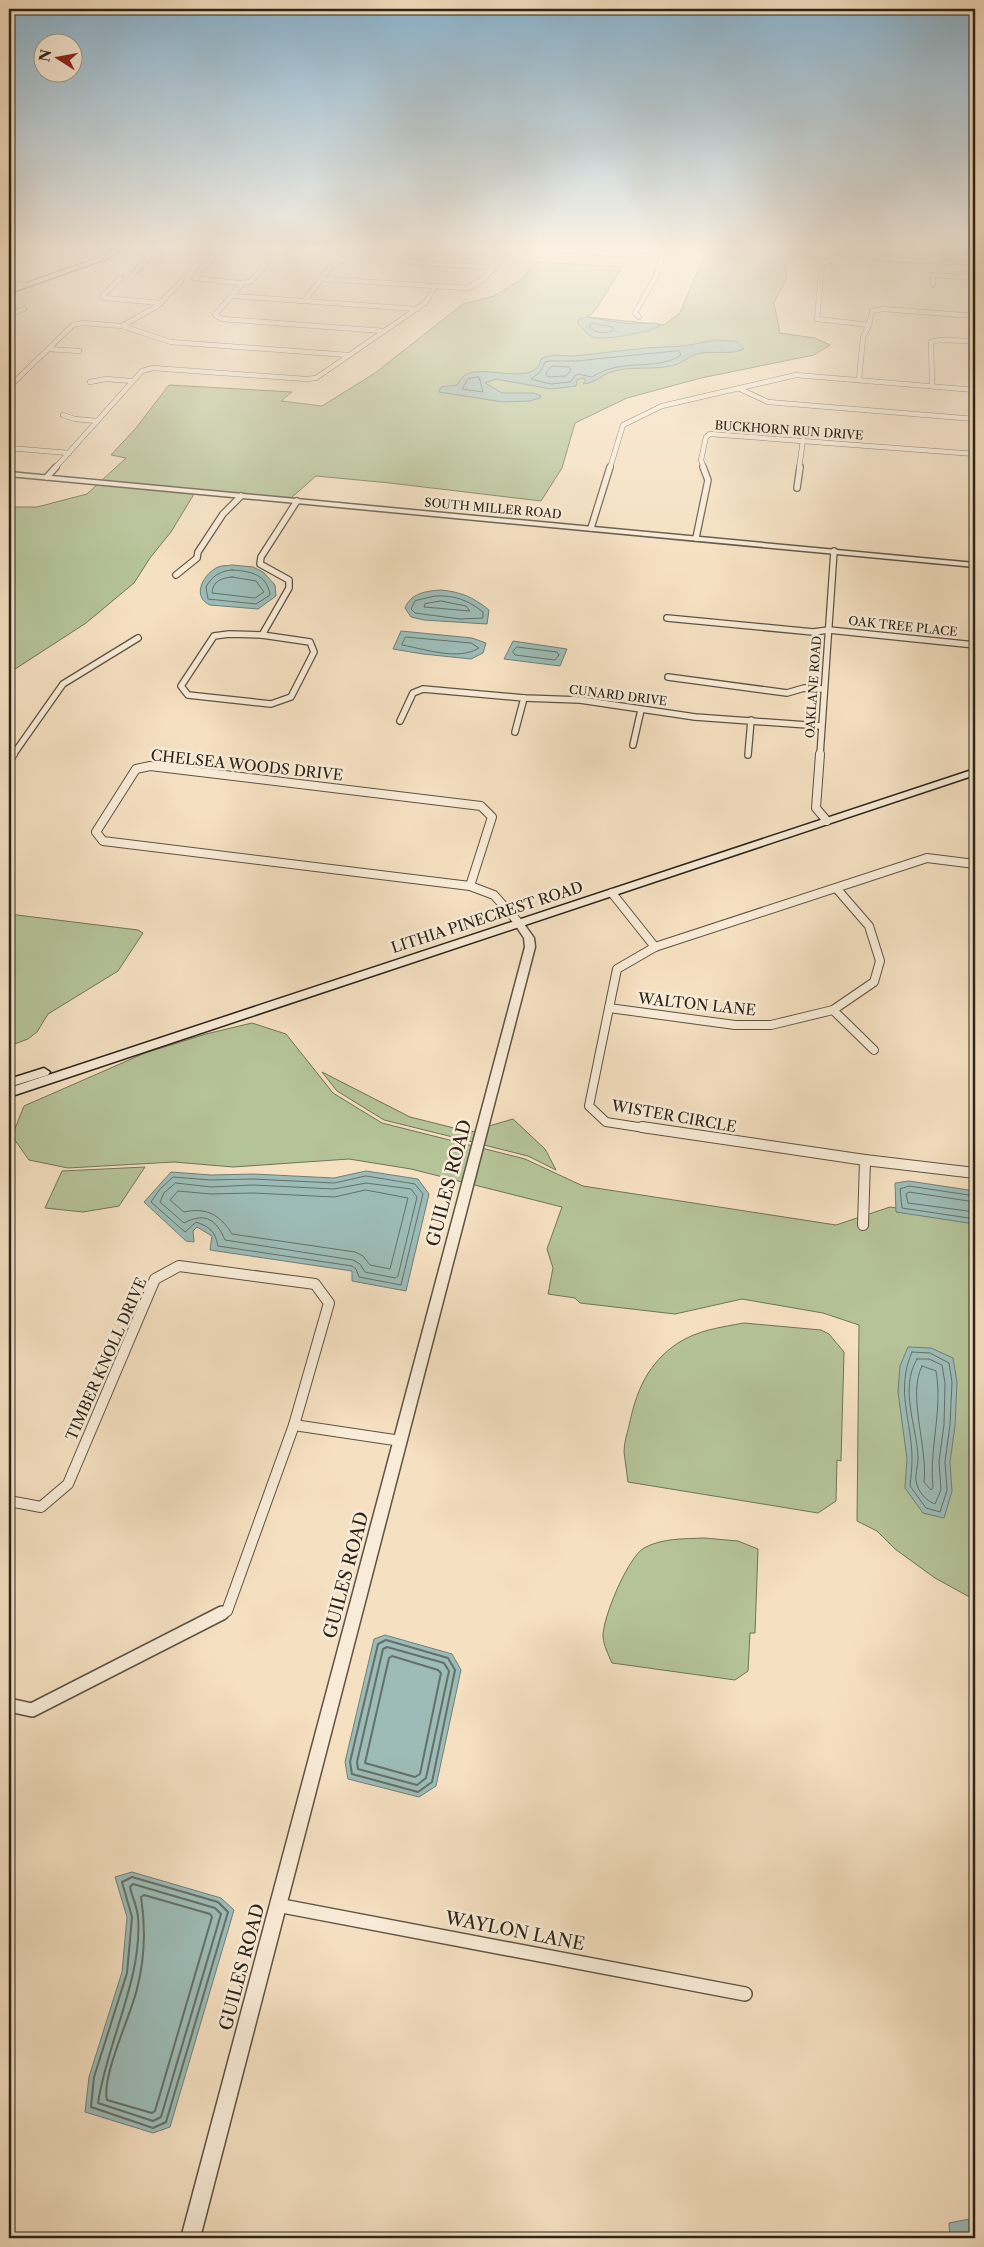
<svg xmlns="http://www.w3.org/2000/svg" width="984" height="2247" font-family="'Libre Caslon Text',serif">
<rect width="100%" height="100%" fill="#f5e0c1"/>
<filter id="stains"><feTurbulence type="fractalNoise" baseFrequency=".004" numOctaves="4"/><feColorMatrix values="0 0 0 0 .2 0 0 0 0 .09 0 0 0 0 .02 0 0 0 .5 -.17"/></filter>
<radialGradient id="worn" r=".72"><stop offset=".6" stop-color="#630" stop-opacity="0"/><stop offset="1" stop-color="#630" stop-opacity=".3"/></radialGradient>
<g fill="#b5c398" stroke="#707459">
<polygon points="710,247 818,247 797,256 785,265 787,278 774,303 780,333 815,338 830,345 814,355 701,378 627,398 575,423 562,468 541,501 390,483 316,476 291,498 101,481 126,458 111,455 136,428 169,385 292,392 281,401 322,406 375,373 463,304 494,296 521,280 537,262 622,267 597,308 588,317 664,325 680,313 700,265"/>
<polygon points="98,484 194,494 171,532 150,558 134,583 86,623 9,673 9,507 37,507 87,494"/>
<polygon points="9,914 138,930 143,933 118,971 48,1014 37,1032 28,1039 9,1046"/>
<polygon points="252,1023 286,1034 333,1093 382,1123 525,1159 583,1186 836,1225 890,1207 975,1219 975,1600 935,1578 895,1549 877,1531 857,1521 859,1325 823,1313 742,1299 675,1314 580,1303 575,1298 548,1294 553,1268 547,1249 562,1207 411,1169 349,1159 233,1167 174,1162 68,1168 29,1160 12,1136 24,1106 145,1053 206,1034"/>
<polygon points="322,1072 410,1117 470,1132 476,1131 473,1142 384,1120 337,1091"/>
<polygon points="513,1119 545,1149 556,1170 528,1156 484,1145 489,1126"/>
<polygon points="145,1167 119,1206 83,1212 45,1208 62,1171"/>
<path d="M 744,1323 L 821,1330 L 829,1334 L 844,1352 L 841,1461 L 837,1460 L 836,1501 L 818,1513 L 628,1482 C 627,1472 625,1462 624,1452 C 624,1443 627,1434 629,1426 C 636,1391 648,1363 678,1343 C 698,1330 722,1327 744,1323 Z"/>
<path d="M 704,1538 L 738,1541 L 758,1549 L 755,1633 L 750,1633 L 748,1671 L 735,1680 L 612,1663 C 608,1654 604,1646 603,1637 C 602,1619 628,1557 644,1548 C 662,1538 684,1539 704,1538 Z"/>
</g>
<g fill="#9dbcb7" stroke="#6f7f78">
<path d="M 586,317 L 629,324 L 656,323 L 660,326 C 649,332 604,341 593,337 C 587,335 583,328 578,323 L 578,320 Z"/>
<path d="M 715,340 L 737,341 L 744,349 C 732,355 715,351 702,353 C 688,355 683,364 671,366 C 652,370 632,366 614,371 C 602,374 596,383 583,384 L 586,380 L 582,378 L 577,380 L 576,386 L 551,389 L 496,379 L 485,383 L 502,393 L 534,393 L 541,396 L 540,398 L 529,401 L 503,402 L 439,392 L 441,387 L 457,385 C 460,381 462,376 467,374 C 487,366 521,382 537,368 C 540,365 540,361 542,358 L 553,355 L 574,356 L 646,348 L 684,346 Z"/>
<path d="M 232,565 L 253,567 L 263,572 L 275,585 L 276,596 L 258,609 L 210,605 C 192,597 202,576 216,568 C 221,565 227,566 232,565 Z"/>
<path d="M 441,590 C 461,592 473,597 489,610 L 487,624 L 424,620 L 411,617 L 405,608 C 411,593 426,591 441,590 Z"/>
<polygon points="401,631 472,638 486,643 483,653 471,659 423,654 393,649"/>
<polygon points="513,641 567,649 560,666 504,659"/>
<polygon points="366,1171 418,1179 429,1194 406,1291 352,1281 352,1271 210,1250 212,1236 197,1227 193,1231 194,1242 186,1241 144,1202 171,1172 211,1175 253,1174 334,1178"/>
<polygon points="909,1181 975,1191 975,1224 896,1212 895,1183"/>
<polygon points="908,1347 931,1348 953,1358 957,1382 955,1426 950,1462 952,1491 944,1518 923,1513 905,1488 907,1459 898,1392 900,1366"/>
<polygon points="385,1635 452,1654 461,1670 436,1786 419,1797 348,1779 345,1762 374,1639"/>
<polygon points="132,1872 221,1898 234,1910 170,2127 153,2133 85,2112 89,2077 122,1972 127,1917 115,1877"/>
<polygon points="975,2218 975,2238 950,2238 949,2223"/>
</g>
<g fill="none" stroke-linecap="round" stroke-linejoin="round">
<g stroke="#647068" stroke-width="1">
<path d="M 592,323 L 612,327 L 614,330 C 605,334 597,334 589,327 Z"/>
<path d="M 679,351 L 681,355 C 656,372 622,357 592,377 L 577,374 L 570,382 L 551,384 L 531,379 L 540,372 L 545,362 L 549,361 L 575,361 Z"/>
<polygon points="552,366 569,367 571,370 566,376 548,377 546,374"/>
<polygon points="479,377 483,392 462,389 468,379"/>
<path d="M 232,570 C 250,571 267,574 270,595 L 256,604 L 208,599 L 206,587 C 212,576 220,571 232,570 Z"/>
<path d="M 232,577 L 256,581 L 264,592 L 255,598 L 212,593 C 213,581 221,578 232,577 Z"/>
<path d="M 435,596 C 454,595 468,600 483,612 L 483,618 L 460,619 L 415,613 L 411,609 L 415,601 Z"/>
<polygon points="441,601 466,606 470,611 424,607 425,604"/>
<path d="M 406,637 L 471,643 L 479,648 C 458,661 425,649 402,645 Z"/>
<polygon points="517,647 557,652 559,655 555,660 515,655 513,652"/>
<path d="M 366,1176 L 415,1184 L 423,1194 L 401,1285 L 359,1277 L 356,1269 L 352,1266 L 218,1246 C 215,1231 210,1227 196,1222 L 185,1232 L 151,1202 L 160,1189 L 173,1177 L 211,1180 L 253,1179 L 334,1183 Z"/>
<path d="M 176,1183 L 211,1187 L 253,1185 L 334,1189 L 366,1183 L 411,1189 L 417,1197 L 398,1276 L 395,1278 L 365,1272 L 360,1264 L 353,1260 L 225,1240 C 216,1219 205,1212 184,1223 L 160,1202 L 164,1193 Z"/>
<path d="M 366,1190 L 408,1198 L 390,1269 L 370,1265 L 363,1256 L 355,1252 L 232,1234 C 220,1215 207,1207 184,1212 L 170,1200 L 178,1191 L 211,1194 L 253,1193 L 334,1197 Z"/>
<polyline points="975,1196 909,1186 900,1189 902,1208 975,1219"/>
<polyline points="975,1202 909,1192 906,1194 908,1203 975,1212"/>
<path d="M 912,1352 L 930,1353 L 949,1363 L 952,1382 L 950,1425 L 945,1462 L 947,1490 L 940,1512 L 926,1508 L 910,1486 C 911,1477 912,1468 912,1459 C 912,1420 895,1391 912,1352 Z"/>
<path d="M 917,1359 L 929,1359 L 942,1365 L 945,1383 L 944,1425 L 939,1461 L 941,1490 L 935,1504 C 927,1501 920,1494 917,1485 C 914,1476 918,1467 918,1458 C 917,1425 899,1390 917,1359 Z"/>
<path d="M 922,1366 L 936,1371 C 943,1410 929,1448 933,1487 L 931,1490 L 924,1482 C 928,1447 907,1395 922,1366 Z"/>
</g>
<g stroke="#647068" stroke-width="2">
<polygon points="386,1640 448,1658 455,1670 432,1782 418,1792 352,1774 350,1762 378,1644"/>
<polygon points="387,1647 444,1663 449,1671 426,1778 417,1785 358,1769 357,1762 383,1649"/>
<polygon points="392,1656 438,1670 441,1673 420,1774 415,1777 365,1763 389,1658"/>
<polygon points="132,1877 218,1902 228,1912 166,2122 153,2128 91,2107 94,2077 127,1973 132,1917 122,1882"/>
<path d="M 133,1884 L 215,1908 L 221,1914 L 161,2117 L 153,2121 L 98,2103 C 107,2042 143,1977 138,1917 C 137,1906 132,1897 130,1887 Z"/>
<path d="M 144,1895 L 210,1914 L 212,1917 L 155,2111 L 152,2113 L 107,2100 C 101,2077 131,2015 137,1989 C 145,1958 146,1929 141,1897 Z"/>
</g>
<defs>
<g id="minor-far4">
<polyline points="9,247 17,250 9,254"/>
<polyline points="221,247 194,278 239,283 250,282 281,247"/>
<polyline points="227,247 279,251"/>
<polyline points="505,247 662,257"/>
<polyline points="859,247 822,264 817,319 869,325"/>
<polyline points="851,251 883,259 975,263"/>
<polyline points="342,261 340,258 347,247"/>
<polyline points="409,262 496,268"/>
<polyline points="135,272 160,247"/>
<polyline points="121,278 103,295 104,298 161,303"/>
<path d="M 321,279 L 468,288 C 487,279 498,265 508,247"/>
<polyline points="9,282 26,285"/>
<polyline points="933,285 933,275 975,278"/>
<polyline points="240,286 215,315 222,319 384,331"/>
<polyline points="232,296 417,309"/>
<polyline points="304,301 330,268"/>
<polyline points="9,315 24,309"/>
<polyline points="639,317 635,313 655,278 666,247"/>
<polyline points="122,326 157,306 181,282"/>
<polyline points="48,349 79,351"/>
<polyline points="859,380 863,337 869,325 872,311 883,309 975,316"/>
<polyline points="90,382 106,379 132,381"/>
<polyline points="932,386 931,342 939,340 975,341"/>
<polyline points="9,387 73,325 82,323 122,326 171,342 348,355"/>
<polyline points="740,389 768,402 975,419"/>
<polyline points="63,415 75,419 97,421"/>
<polyline points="9,448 69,453"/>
<polyline points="55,468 142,371 153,368 306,379 316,378 425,303 435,287"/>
<polyline points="610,468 623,425 662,406 796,375 975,390"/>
<polyline points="704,468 701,460 706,437 710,434 975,454"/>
<polyline points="799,468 803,440"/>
</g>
<g id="minor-far3">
<polyline points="47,477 56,467"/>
<polyline points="797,488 800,467"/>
<polyline points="591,528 610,467"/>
<polyline points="696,538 708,480 703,467"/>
<polyline points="176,575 197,558 198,552 223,514 241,496"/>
<polyline points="667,618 813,632 829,630 975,645"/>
<polygon points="229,634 262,635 310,642 314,652 291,697 271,704 188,695 181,686 214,636"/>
<polyline points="262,635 289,588 289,580 260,564 261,557 297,501"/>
<polyline points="668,677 787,693 804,688 824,689"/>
<polyline points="400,721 413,693 423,689 524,698 580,700 695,717 821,726"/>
<polyline points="515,732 524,698"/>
<polyline points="633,745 641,710"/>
<polyline points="13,755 63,684 138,638"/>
<polyline points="748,755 751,720"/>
<polyline points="820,755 834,551"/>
</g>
<g id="minor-far2">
<polyline points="820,754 816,808 827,821"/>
<polyline points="9,760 13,754"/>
<polygon points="150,766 481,806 492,817 470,886 103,841 96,832 136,769"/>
<polyline points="470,886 494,895 519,923"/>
<polyline points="612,893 655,947"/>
<polyline points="609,1008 735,1025 771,1025 833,1010 874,982 880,961 869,926 837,889"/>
<polyline points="833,1010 874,1050"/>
<polyline points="651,1129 606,1122 589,1106 617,969 655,947 927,858 975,864"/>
</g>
<g id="minor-far1">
<polyline points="642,1127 865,1160 975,1173"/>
<polyline points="863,1225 865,1160"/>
<polyline points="294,1425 401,1441"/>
<polyline points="9,1501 41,1507 68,1484 155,1279 179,1266 315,1284 329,1303 294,1425 227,1611 220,1615"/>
</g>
<g id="minor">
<polyline points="9,1705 32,1710 222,1613"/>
<polyline points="277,1905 745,1994"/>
</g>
<g id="tertiary">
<polygon points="119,247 125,247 106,259 9,293 9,289 102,257"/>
<polygon points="9,472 975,563 975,567 9,476"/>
<polygon points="519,920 522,921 534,938 535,947 200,2238 181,2238 525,947 524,938 514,923"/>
</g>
<g id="secondary">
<polygon points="975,769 975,775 9,1097 9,1088"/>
<polygon points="44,1068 50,1072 48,1075 9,1087 9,1079"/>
</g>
</defs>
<use href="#minor-far4" stroke="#5e5344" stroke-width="5.5"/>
<use href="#minor-far3" stroke="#5e5344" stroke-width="8"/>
<use href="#minor-far2" stroke="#5e5344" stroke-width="10"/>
<use href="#minor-far1" stroke="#5e5344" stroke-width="12"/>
<use href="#minor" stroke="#5e5344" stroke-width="16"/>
<use href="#tertiary" stroke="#5e5344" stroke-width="3"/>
<use href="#secondary" stroke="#2b241a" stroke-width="3"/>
<use href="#minor-far4" stroke="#f8ebd7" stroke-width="4.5"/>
<use href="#minor-far3" stroke="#f8ebd7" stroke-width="5.5"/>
<use href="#minor-far2" stroke="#f8ebd7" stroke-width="8"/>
<use href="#minor-far1" stroke="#f8ebd7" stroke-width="10"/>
<use href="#minor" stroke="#f8ebd7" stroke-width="13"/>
<use href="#tertiary" fill="#f8ebd7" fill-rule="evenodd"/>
<use href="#secondary" fill="#f8ebd7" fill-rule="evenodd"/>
</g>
<linearGradient id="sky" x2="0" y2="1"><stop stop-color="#8ab7d4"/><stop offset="0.44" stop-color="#faf1e3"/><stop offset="1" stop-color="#faf1e3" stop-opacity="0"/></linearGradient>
<rect width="984" height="562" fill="url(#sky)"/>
<g text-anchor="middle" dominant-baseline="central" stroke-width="5" stroke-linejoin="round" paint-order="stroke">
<g font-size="12" fill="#2b241a" stroke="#f8ebd7">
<text transform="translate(789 430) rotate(4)">BUCKHORN RUN DRIVE</text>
<text transform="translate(493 508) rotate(5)">SOUTH MILLER ROAD</text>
<text transform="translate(903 626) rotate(6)">OAK TREE PLACE</text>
<text transform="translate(813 687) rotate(-86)">OAKLANE ROAD</text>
<text transform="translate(618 695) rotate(7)">CUNARD DRIVE</text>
</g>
<g font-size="15" fill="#2b241a" stroke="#f8ebd7">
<text transform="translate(247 765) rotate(6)">CHELSEA WOODS DRIVE</text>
<text transform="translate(487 917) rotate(-18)">LITHIA PINECREST ROAD</text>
<text transform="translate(697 1004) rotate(6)">WALTON LANE</text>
<text transform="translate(674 1116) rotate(10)">WISTER CIRCLE</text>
<text transform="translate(106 1359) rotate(-66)">TIMBER KNOLL DRIVE</text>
</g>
<g font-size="18" fill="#2b241a" stroke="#f8ebd7">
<text transform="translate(449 1183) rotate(-75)">GUILES ROAD</text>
<text transform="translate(346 1575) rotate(-75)">GUILES ROAD</text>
<text transform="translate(515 1931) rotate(11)">WAYLON LANE</text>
<text transform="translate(242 1967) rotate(-75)">GUILES ROAD</text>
</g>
</g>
<rect width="984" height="2247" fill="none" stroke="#f5e0c1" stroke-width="30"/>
<rect x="10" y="10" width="964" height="2227" fill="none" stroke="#2b241a" stroke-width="2.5"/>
<rect x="15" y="15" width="954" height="2217" fill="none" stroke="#2b241a"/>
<g transform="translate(58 58) rotate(281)"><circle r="24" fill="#f8ebd7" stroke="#a69b8b"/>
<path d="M0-4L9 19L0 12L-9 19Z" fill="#8f2418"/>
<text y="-8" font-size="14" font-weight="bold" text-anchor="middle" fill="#2b241a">N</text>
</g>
<rect width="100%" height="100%" filter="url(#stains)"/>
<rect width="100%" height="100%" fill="url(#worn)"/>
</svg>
